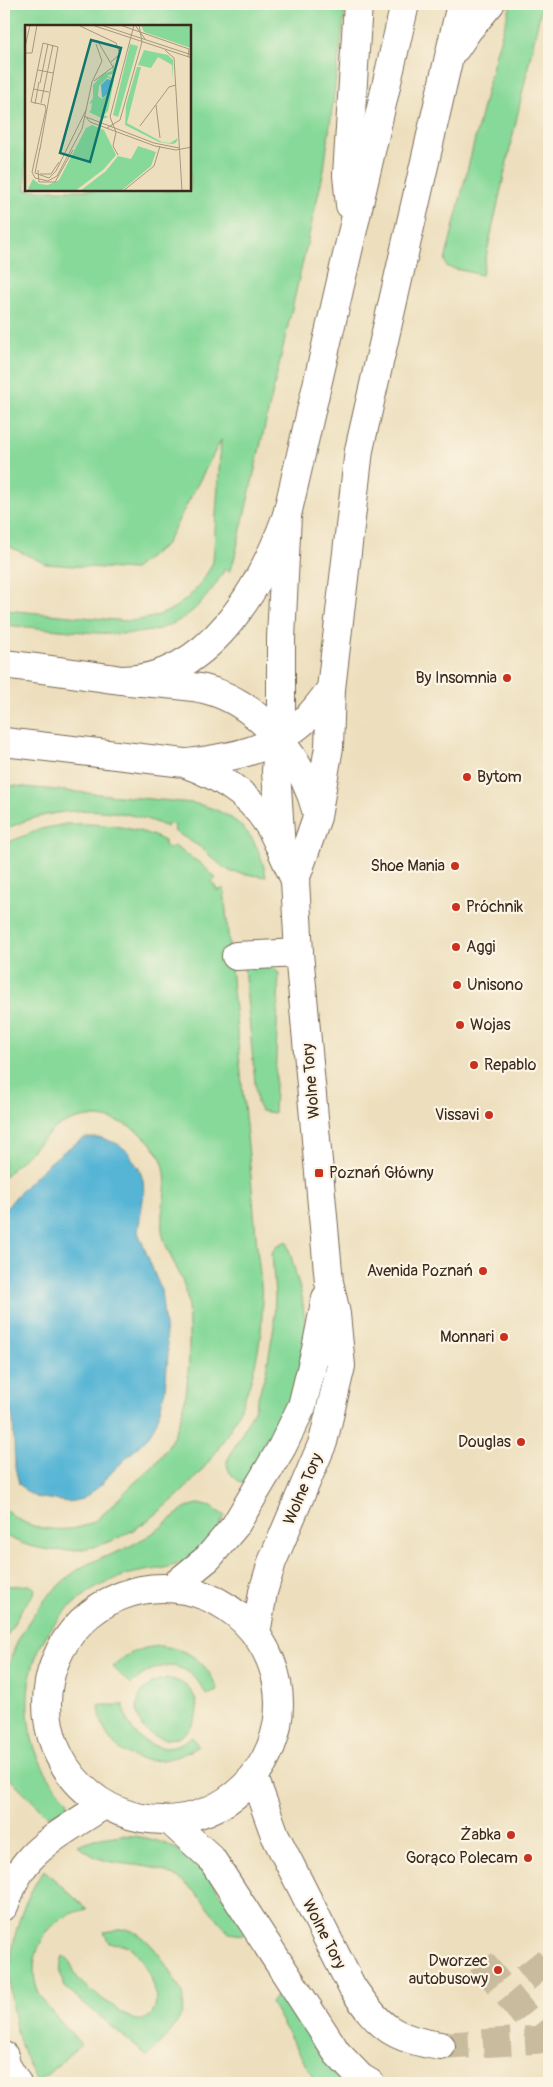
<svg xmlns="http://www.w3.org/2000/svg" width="553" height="2087" font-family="Pangolin,sans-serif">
<rect width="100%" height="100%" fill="#fcf5e5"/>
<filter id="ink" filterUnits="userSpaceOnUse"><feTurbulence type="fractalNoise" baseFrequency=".02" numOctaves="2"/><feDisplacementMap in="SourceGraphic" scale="10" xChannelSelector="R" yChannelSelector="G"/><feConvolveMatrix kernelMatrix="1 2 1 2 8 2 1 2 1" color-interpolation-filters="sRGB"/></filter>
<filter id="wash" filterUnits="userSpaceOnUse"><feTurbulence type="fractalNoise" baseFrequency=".0096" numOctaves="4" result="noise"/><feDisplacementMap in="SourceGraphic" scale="20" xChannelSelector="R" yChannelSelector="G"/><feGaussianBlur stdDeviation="1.12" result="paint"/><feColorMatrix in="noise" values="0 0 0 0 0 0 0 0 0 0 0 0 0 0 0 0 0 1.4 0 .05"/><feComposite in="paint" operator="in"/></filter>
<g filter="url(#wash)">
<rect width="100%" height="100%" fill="#eddfbd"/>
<g fill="#87d999" stroke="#61825c" fill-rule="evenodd">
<path d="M 4,4 L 346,4 L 324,170 L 234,560 L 229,572 L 225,569 C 189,632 152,638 84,632 C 57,630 30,627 4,625 L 4,610 L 127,621 C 169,619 195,599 213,562 L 221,440 L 166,544 L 133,570 L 46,564 L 4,544 ZM 26,26 L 190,26 L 190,190 L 26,190 Z"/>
<polygon points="511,4 542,4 482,275 447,267 445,261 496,53"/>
<path d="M 4,785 L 192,803 C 234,811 259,834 266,877 L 232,872 L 223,867 L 200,847 L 174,831 L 175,825 L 167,824 L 167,827 C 116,804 53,805 4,830 Z"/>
<path d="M 66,824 C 98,823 136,826 165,841 L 165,847 L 169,849 L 174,846 L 201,864 L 216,878 L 212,882 L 218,891 L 224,888 C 231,971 239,1053 247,1136 C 251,1173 254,1211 257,1248 C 260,1275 264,1303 261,1331 C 252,1411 210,1477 144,1523 C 101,1553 51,1561 4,1535 L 4,1507 C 19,1526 46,1531 69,1529 C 98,1527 110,1506 129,1488 C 139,1478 151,1470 159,1459 C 186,1425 189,1383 189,1341 C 189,1325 189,1308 186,1292 C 181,1272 168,1256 163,1236 C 158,1215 168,1194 165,1172 C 160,1139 121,1115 89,1117 C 77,1118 64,1123 54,1129 L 4,1177 L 4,844 L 41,829 Z"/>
<polygon points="269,965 279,973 274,1113 261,1111 257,1103 244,967"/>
<path d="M 287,1241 L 302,1297 L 307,1337 L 291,1403 L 246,1485 C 236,1479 227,1475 227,1461 L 254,1410 L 266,1372 L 274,1326 L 275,1296 L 272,1253 L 276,1246 Z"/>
<path d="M 198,1504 L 211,1507 L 225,1516 C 215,1532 202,1551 185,1561 C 168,1570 148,1569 130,1574 C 73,1590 30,1637 28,1697 C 26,1738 40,1771 67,1800 L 68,1805 L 67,1808 L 48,1817 L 4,1772 C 4,1744 1,1715 4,1688 C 9,1642 41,1595 79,1569 C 96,1558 117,1554 134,1544 C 143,1539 152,1534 160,1528 C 173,1518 182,1507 198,1504 Z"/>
<polygon points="30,1585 35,1589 34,1594 21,1610 4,1642 4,1586"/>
<path d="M 161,1646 C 191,1650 207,1662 218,1691 L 206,1695 C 190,1659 157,1658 131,1685 L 113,1667 C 126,1653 141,1647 161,1646 Z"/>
<circle cx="167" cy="1709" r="30"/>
<path d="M 99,1705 L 124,1705 C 126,1740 164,1761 192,1736 L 198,1746 C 156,1774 103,1762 99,1705 Z"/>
<path d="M 121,1835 C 193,1838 210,1879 247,1932 L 242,1935 L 229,1933 C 210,1913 199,1890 174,1876 C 140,1857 108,1873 78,1845 L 94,1839 Z"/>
<path d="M 44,1870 L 87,1909 C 80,1911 72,1913 65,1917 C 38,1931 25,1970 41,1997 C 51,2014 68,2029 81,2044 L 38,2083 C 0,2016 0,1933 44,1870 Z"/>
<path d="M 125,1929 C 152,1933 169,1972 183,1993 C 189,2019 163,2039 148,2057 L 65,1987 C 60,1977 59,1967 63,1956 C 74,1962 72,1973 80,1981 C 91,1993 118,2009 132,2019 C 139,2021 144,2021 150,2016 C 167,2000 143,1952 125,1945 C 121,1943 114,1944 109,1943 L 104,1932 Z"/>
<polygon points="282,1988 335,2076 341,2083 316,2083 271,2003"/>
</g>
<path fill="#57b5d5" stroke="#49707a" d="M 85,1138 L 102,1138 L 118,1144 L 127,1151 L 139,1169 L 143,1180 L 144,1193 L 138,1232 L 161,1290 L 168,1354 L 165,1390 L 157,1421 L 148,1437 L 111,1473 L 100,1486 L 82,1499 L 68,1502 L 36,1497 L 27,1492 L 19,1484 L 15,1467 L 13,1420 L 4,1381 L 4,1212 C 21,1187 58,1152 85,1138 Z"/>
</g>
<g filter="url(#ink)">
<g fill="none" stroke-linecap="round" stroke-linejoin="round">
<g stroke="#c9bb9d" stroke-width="28" stroke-dasharray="28 14" stroke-linecap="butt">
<polyline points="527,1959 549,1987"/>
<polyline points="481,1962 544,2039"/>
<polyline points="441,2046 549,2039"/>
</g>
<defs>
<g id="minor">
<polyline points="456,48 468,30 490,4"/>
<polyline points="350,205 347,175 358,4"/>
<path d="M 4,664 C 43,669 82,674 121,680 C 148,684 176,683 204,689 C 260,702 303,760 317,813"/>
<path d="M 122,680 C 209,680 261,587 287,515 L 405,4"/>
<path d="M 4,742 L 184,763 C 226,778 260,801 278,843"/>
<path d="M 188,763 C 234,757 270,751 306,719 C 315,711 323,699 331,689"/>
<polyline points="295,880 317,817 329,747 331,689 359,450 461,4"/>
<polyline points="236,956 299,953"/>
<polyline points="171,1588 208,1558 235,1526 282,1447 302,1406 316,1349 326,1298"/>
<circle cx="163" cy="1704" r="116"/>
<polyline points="256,1634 263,1592 272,1562 323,1442 341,1366 336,1314 329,1282 299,953 295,880 281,849 276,771 281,708 281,638 287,515"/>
<path d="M 254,1777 L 275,1835 L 352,1987 C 379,2027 393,2039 441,2046"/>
<polyline points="169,1820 211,1858 337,2053 360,2077 370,2083"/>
<path d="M 4,1906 C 10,1891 16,1875 27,1862 C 44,1841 81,1820 104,1805"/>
<polyline points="4,2056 6,2065 17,2083"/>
</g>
</defs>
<use href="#minor" stroke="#796956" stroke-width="30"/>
<use href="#minor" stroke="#fff" stroke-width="28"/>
</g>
</g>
<g fill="#c8321e" stroke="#fcf5e5" stroke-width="2">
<circle cx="507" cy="678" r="5"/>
<circle cx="467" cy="777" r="5"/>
<circle cx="455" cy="866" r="5"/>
<circle cx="456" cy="907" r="5"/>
<circle cx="456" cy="947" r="5"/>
<circle cx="457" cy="985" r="5"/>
<circle cx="460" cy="1025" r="5"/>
<circle cx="474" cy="1065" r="5"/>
<circle cx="489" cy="1115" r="5"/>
<rect x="314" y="1168" width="10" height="10" rx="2.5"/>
<circle cx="483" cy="1271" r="5"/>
<circle cx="504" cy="1337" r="5"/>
<circle cx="521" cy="1442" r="5"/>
<circle cx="511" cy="1835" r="5"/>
<circle cx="528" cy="1858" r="5"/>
<circle cx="498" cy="1970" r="5"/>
</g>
<g text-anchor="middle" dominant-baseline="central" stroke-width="4.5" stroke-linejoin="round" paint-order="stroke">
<g font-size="16" fill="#3b2a1e" stroke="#fcf5e5" text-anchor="end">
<text x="497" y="678">By Insomnia</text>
<text x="477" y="777" text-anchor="start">Bytom</text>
<text x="445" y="866">Shoe Mania</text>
<text x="466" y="907" text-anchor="start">Próchnik</text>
<text x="466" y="947" text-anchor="start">Aggi</text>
<text x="467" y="985" text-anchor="start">Unisono</text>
<text x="470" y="1025" text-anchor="start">Wojas</text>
<text x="484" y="1065" text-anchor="start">Repablo</text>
<text x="479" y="1115">Vissavi</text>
<text x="329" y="1173" text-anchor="start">Poznań Główny</text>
<text x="473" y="1271">Avenida Poznań</text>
<text x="494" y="1337">Monnari</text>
<text x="511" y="1442">Douglas</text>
<text x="501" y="1835">Żabka</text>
<text x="518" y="1858">Gorąco Polecam</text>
<text x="488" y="1961">Dworzec<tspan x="488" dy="18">autobusowy</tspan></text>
</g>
<g font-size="16" fill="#3b2a1e" stroke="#fcf5e5">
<text transform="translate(311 1081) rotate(-95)">Wolne Tory</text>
<text transform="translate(303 1489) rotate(-67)">Wolne Tory</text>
<text transform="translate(324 1934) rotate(63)">Wolne Tory</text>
</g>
</g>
<g transform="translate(25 25)">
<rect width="166" height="166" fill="#eddfbd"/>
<path d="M 116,0 L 166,0 L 166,23 L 119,7 ZM 105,19 L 113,21 L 93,92 L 88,90 ZM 119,25 L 143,30 L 148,35 L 148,55 L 147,40 L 133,32 L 126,43 L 113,40 ZM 89,37 L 90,49 L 82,50 L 89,55 L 83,86 L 79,90 L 83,92 L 78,94 L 64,87 L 66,85 L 67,78 L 64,79 L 68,73 L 68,60 L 78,49 L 87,46 ZM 83,52 L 87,56 L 86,65 L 77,74 L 73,71 L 74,61 ZM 112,42 L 116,42 L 102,98 L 137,117 L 145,118 L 153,113 L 151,118 L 147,119 L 134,117 L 100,100 L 101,80 ZM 67,100 L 79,105 L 91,130 L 79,144 L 50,166 L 2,166 L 8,154 L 14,159 L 23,160 L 34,155 L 61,103 ZM 113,121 L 131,127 L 126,141 L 96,166 L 55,166 L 81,146 L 93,131 L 106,134 Z" fill="#87d999" fill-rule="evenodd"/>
<path d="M 82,54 L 86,55 L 85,67 L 77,73 L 76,60 Z" fill="#57b5d5"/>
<path fill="none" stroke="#a6977d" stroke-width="1" d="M 53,0 L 91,18 L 95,29 L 86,37M 67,0 L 167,33M 76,0 L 167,30M 95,0 L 164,24 L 163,32M 110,0 L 120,14M 0,22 L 5,0M 140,25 L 149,33 L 157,166M 0,28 L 7,28 L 12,0M 13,45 L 28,48M 69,56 L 88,42 L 72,15M 15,58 L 23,19M 8,64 L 24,67M 16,78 L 28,20M 10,79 L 14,57M 131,80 L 135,113M 21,84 L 7,147 L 10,153 L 23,156 L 32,151 L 57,104 L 67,57 L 77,36 L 71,19M 60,91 L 65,97 L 130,121 L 151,125 L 167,122M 61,92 L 129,118 L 154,123M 115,101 L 144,62 L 151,60M 82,103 L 95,95 L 117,17 L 114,0M 91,107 L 85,92 L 109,0M 91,107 L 88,121 L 93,130M 15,123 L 10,148 L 24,153 L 31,146 L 61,85M 15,124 L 33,22 L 18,18 L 6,77 L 20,80 L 21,84M 13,145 L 14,157 L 30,157 L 48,125M 15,149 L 26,149 L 34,137M 98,166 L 129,141 L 135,121"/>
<path fill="#0f766e" fill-opacity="0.15" stroke="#0f766e" stroke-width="2.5" d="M 66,15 L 96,23 L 65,137 L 35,128 Z"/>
<rect width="166" height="166" fill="none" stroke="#3b2a1e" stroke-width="2.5"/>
</g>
<rect width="553" height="2087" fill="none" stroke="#fcf5e5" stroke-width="20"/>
</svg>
